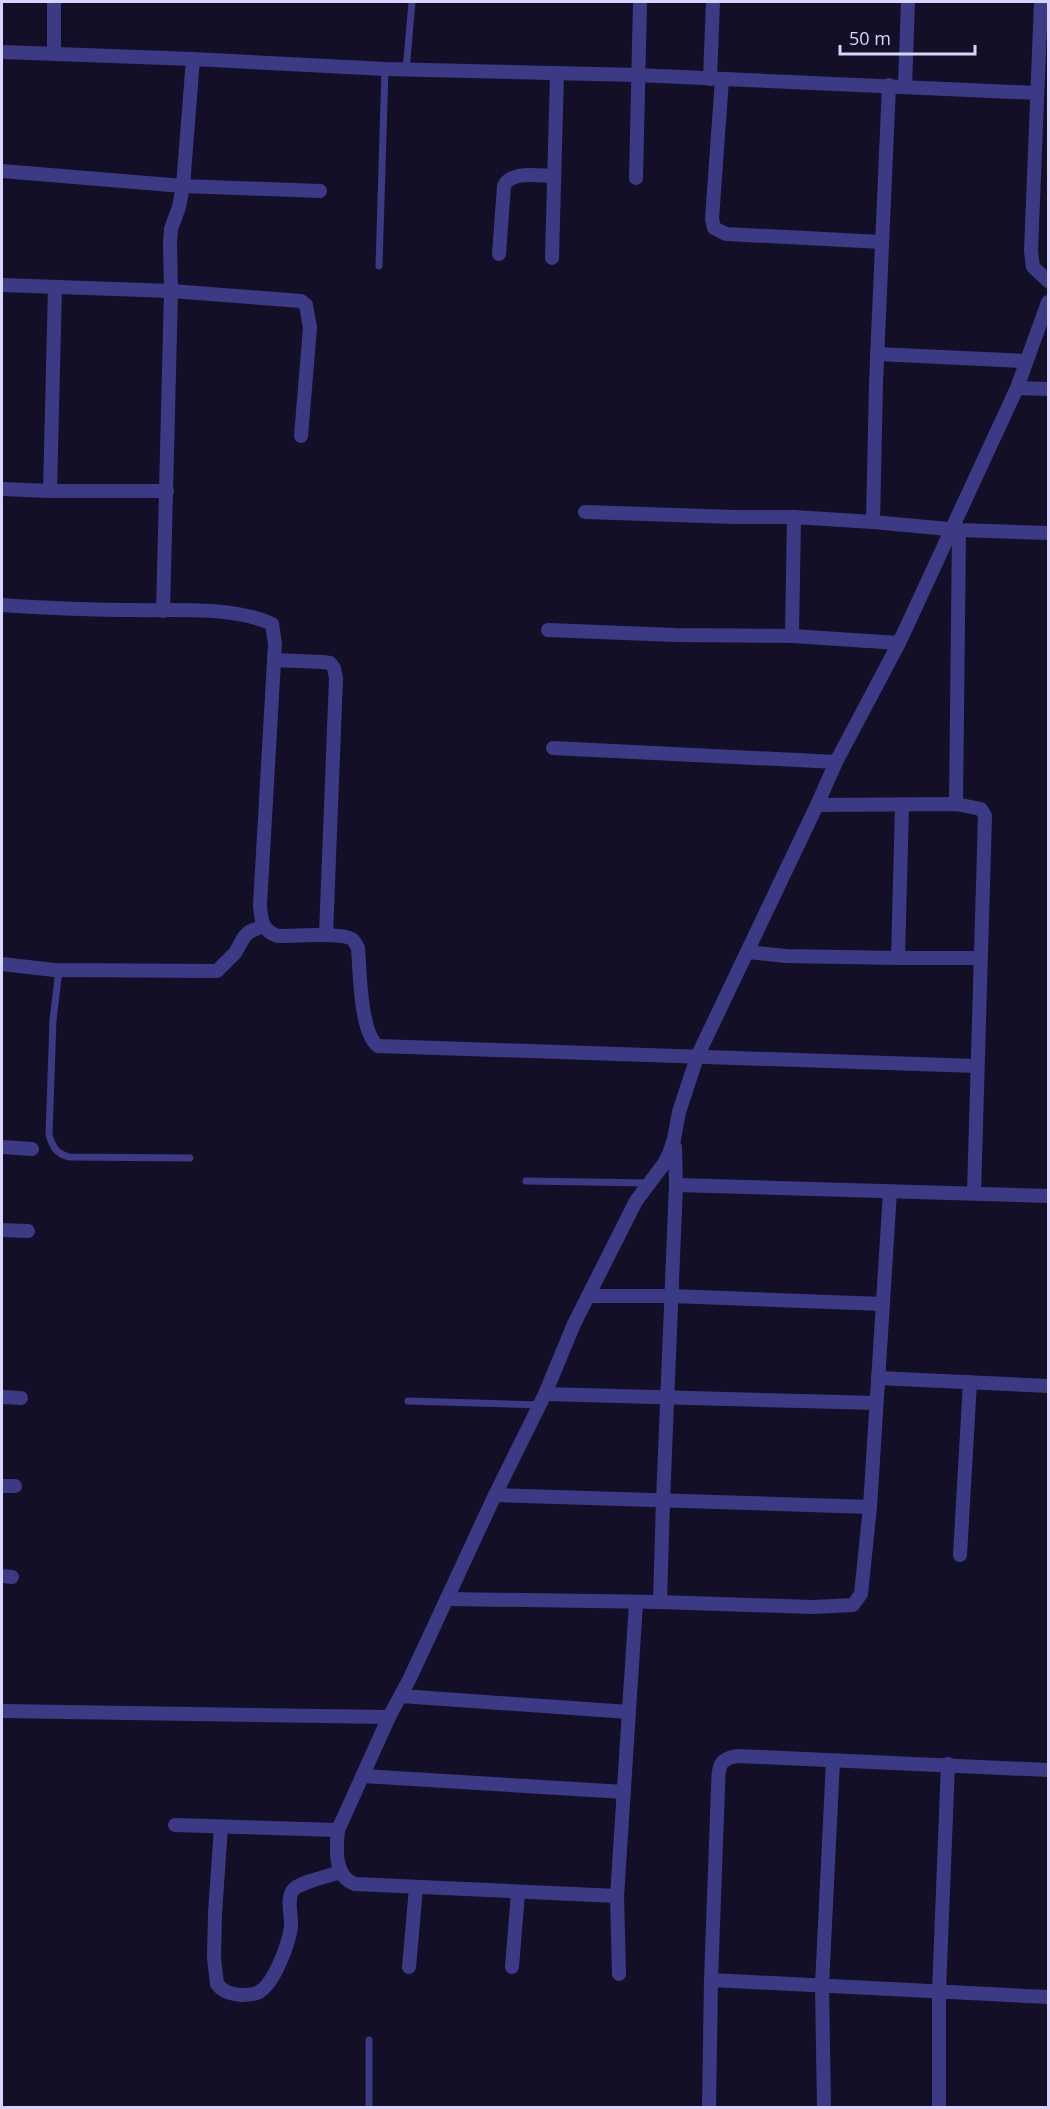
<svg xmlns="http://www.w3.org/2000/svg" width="1050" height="2109" font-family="'Open Sans',sans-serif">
<rect width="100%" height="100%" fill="#130f26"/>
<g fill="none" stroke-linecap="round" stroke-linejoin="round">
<g stroke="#3d3a85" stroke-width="7">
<polyline points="406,70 412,2"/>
<polyline points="379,266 385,69"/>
<path d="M 59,970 L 53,1020 L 49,1135 C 53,1148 56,1153 69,1157 L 190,1158"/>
<polyline points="526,1181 648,1183"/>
<polyline points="408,1401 539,1405"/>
<polyline points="369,2108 369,2040"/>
</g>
<g stroke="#3d3a85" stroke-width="14">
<polyline points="1041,2 1031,251 1033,267 1048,281"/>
<polyline points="2,52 193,59 385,69 637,75 1036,93"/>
<polyline points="54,54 54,2"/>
<polyline points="710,79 713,2"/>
<polyline points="722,79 712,219 714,228 726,234 882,242"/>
<polyline points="905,86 908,2"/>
<polyline points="2,171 183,186 320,191"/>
<polyline points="636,178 640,2"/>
<path d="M 499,254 L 504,186 C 511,170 539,176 554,176"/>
<polyline points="552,258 557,73"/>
<polyline points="2,285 171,291 301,301 306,305 310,328 301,436"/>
<polyline points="877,354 1026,361"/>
<polyline points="1017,388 1048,389"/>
<polyline points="2,489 50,491 167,491"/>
<polyline points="50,491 55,287"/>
<polyline points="585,512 735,517 794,517 873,522 959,530 1048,533"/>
<polyline points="873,522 876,383 889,85"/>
<path d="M 2,605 C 46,608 90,610 135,610 C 177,611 233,606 272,624 L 275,644 L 260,905 C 261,920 262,931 278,936 C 292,936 345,932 353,940 C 354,941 358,948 358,948 C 360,971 360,1033 378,1046 L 976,1066"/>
<polyline points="163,611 171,291 170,244 171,229 179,207 183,186 193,59"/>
<polyline points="548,630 675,635 792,636 899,643"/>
<polyline points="792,636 794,517"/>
<polyline points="274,660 323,662 330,663 334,668 336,678 326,935"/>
<polyline points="553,748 836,762"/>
<polyline points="956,804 959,530"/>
<polyline points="817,805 956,804 981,809 985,816 974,1193"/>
<polyline points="902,805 898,958 980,958"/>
<polyline points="748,952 786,956 898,958"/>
<polyline points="2,964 54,970 217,971 235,953 244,937 249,932 263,926"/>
<polyline points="2,1147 32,1149"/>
<polyline points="676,1185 1048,1196"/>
<polyline points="2,1230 28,1231"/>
<polyline points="588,1296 672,1296 883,1304"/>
<polyline points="878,1378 1048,1386"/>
<polyline points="545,1394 876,1403"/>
<polyline points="2,1397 21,1398"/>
<polyline points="2,1486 15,1486"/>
<polyline points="495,1495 870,1507"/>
<polyline points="960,1555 970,1382"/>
<polyline points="2,1576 12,1577"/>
<polyline points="447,1599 660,1602 813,1607 853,1605 861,1594 870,1507 890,1192"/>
<polyline points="660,1602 663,1501 676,1185 675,1147"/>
<polyline points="401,1696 629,1712"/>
<polyline points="2,1711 389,1717"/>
<polyline points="363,1776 624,1792"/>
<polyline points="175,1825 338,1830"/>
<path d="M 221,1827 L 215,1913 L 214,1958 L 217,1984 C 223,1992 231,1994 241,1995 C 247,1995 254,1995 259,1992 C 274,1984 289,1943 291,1927 C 292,1916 286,1899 293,1890 C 299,1882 330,1876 340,1872"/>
<path d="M 617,1896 L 355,1884 C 334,1877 336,1849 338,1830 L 389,1717 L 410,1678 L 495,1495 L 545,1394 L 574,1324 L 636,1201 L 663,1165 L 669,1154 L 674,1139 L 679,1112 L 697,1057 L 817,805 L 836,762 L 899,643 L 1017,388 L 1048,302"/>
<polyline points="409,1967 416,1888"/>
<polyline points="512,1967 518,1893"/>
<polyline points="619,1974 617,1896 636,1603"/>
<polyline points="711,1980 1048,1997"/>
<path d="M 709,2108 L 711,1980 L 718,1788 C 719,1769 716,1759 738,1756 L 1048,1770"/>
<polyline points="824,2108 822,1985 833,1761"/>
<polyline points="939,2108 939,1991 948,1764"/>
</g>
</g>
<rect width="1050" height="2109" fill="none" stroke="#d9d4ff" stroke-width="6"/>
<path d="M840 45v9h135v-9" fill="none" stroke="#d9d4ff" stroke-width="3"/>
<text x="849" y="45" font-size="18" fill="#d9d4ff" stroke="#130f26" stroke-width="4.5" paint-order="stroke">50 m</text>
</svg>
